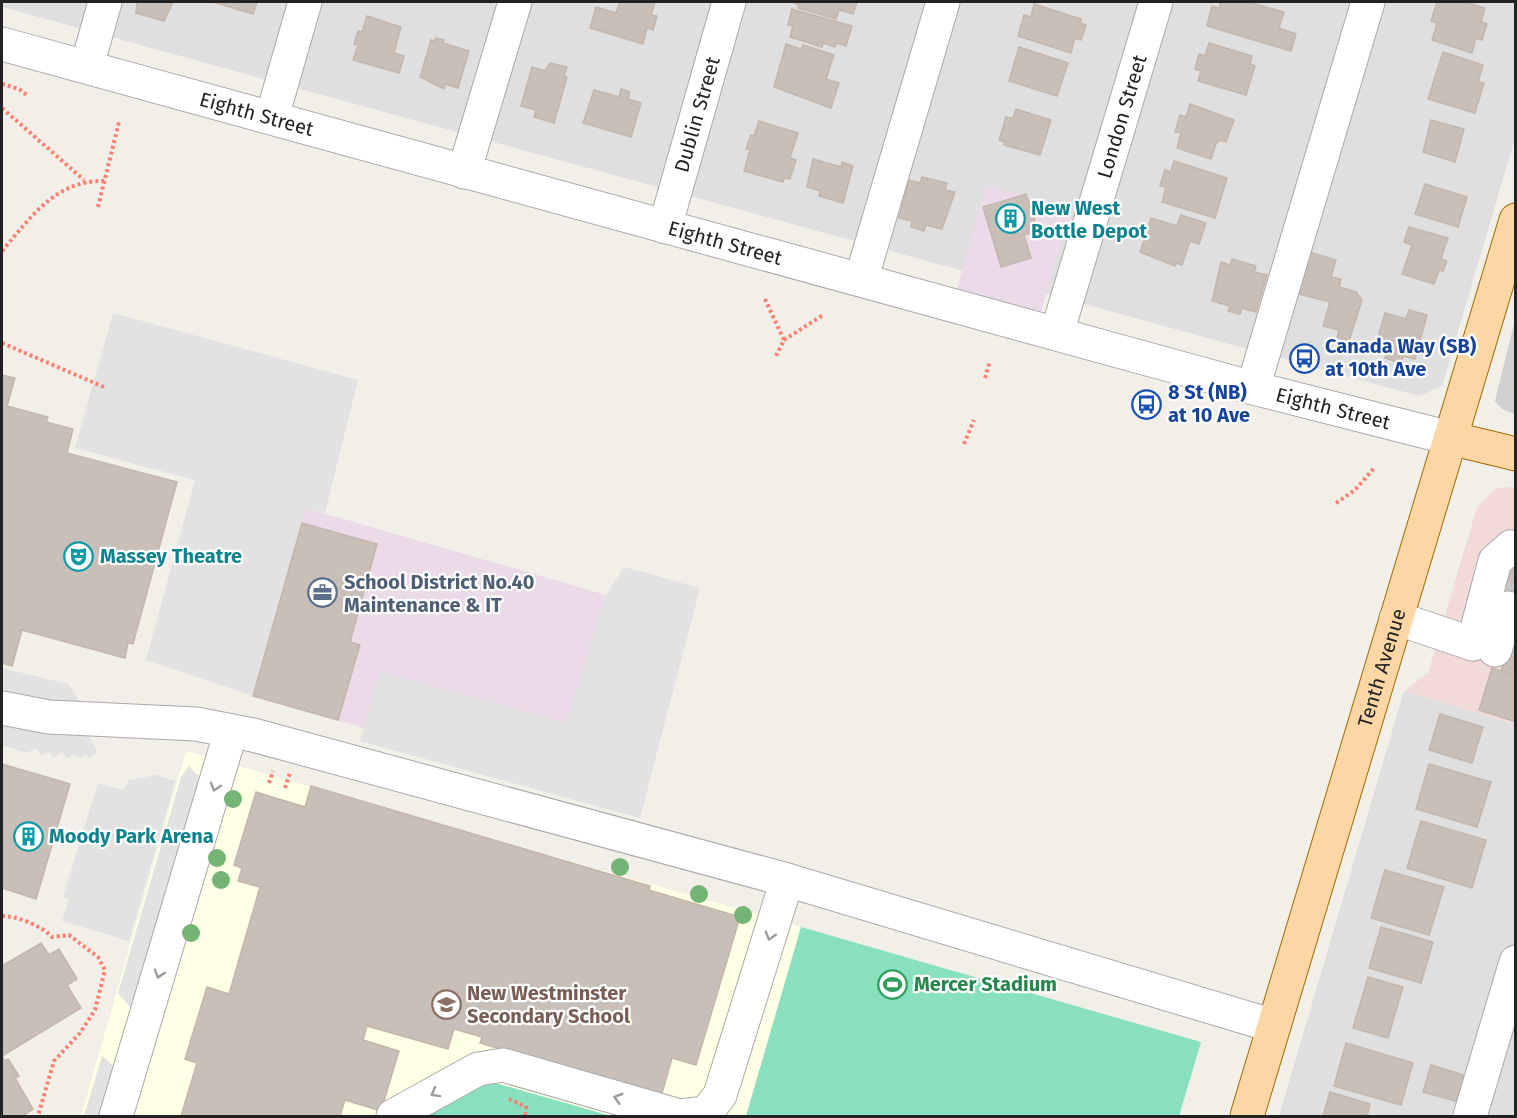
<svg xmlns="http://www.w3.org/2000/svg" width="1517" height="1118" font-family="'Fira Sans',sans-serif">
<rect width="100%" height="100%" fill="#f2efe9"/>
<g fill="#e0dfdf">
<polygon points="2,2 1515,2 1515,138 1442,386 1419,396 2,7"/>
<polygon points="1404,691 1515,724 1515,1116 1279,1116"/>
</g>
<polygon fill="#f2dad9" points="1506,487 1515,488 1515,724 1404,691 1428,673 1477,507 1495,489"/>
<g fill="#ebdbe8">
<polygon points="986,185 1071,208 1040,316 956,292"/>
<polygon points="306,508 606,595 567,723 381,673 364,728 253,696"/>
</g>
<polygon fill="#ffffe5" points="186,751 801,927 746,1116 611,1116 485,1080 417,1116 81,1116"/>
<polygon fill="#d0d0d0" points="1515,320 1516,414 1515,414 1502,409 1495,401"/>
<g fill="#88e0be">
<polygon points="801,927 1201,1042 1179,1116 746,1116"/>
<polygon points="485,1080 611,1116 417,1116"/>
</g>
<g fill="#e2e2e2">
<polygon points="113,313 358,380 325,513 306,508 253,696 146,660 195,480 75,448"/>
<polygon points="624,567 700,588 640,818 360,741 380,672 567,723 606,595"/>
<polygon points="2,668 68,684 82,706 88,734 97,752 89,758 86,754 77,759 74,754 67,759 62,752 53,758 49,751 41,756 36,748 27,753 2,745"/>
<polygon points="189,766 213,792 144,1024 118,993 181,777"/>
<polygon points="157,775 175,781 129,941 62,921 69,900 63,897 98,783 121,790 126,787 128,780"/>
<polygon points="102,1056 128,1078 116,1116 84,1116"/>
</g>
<g fill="#c7bfb8" stroke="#c4b6ab" stroke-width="1.5">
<polygon points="137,2 173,2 164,21 136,13"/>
<polygon points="213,2 257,2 253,14"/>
<polygon points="620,2 655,2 651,15 657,16 653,30 647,28 643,44 590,28 596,7 616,13"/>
<polygon points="792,2 857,2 853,14 839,10 836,19 798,8 799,5"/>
<polygon points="1221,2 1248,2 1284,12 1279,28 1296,34 1291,51 1207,26 1212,6 1219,8"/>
<polygon points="1437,2 1464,2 1485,8 1481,22 1487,24 1482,40 1476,38 1472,53 1432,40 1437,23 1431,21"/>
<polygon points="1034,4 1081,19 1080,23 1086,25 1081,40 1075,38 1071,53 1018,36 1024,15 1031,17"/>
<polygon points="792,9 852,26 846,46 836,43 835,47 823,43 822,47 790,37 793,26 788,25"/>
<polygon points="367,16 401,27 394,53 404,56 399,73 353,60 358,45 354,44 358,31 362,32"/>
<polygon points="436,38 444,40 443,43 469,51 458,88 445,84 444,89 420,77 431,40 435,41"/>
<polygon points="1209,43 1252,56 1250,64 1255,66 1246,95 1198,81 1201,71 1195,69 1199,54 1205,56"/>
<polygon points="786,44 801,49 803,45 834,55 826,79 839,83 831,108 774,87"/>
<polygon points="1019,47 1068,63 1057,96 1009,81"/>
<polygon points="1443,52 1483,65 1478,82 1484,83 1475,113 1428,99"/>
<polygon points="550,63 567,67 564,76 567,77 554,123 534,117 536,110 521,106 532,67 545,71"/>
<polygon points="621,89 630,92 628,99 641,103 631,137 583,123 594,90 619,97"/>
<polygon points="1190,104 1234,120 1226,142 1220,140 1216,144 1211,159 1177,148 1181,133 1175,132 1180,115 1186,117"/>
<polygon points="1016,109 1051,120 1040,155 1004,145 1005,142 999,140 1006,117 1013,118"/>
<polygon points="1431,120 1464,129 1455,162 1423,152"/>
<polygon points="759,121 798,133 790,158 796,160 790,179 784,178 783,182 744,171 750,150 746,149 751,135 754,136"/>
<polygon points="813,159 841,167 842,162 853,166 843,203 819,196 820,191 807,187"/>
<polygon points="1174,161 1227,178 1215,218 1162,202 1166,187 1160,186 1165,170 1171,172"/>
<polygon points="922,177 947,183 945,190 955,192 942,229 926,225 924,231 911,227 912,221 899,218 909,180 920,183"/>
<polygon points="1425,184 1467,197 1458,227 1415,214"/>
<polygon points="1026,194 1038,231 1024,235 1031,258 1001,267 983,207"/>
<polygon points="1181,215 1206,223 1199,244 1190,241 1182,265 1176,263 1175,266 1140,252 1151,218 1177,226"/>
<polygon points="1409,227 1448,238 1441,259 1447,261 1443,271 1439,270 1434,284 1402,274 1412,245 1404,242"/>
<polygon points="1309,252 1336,260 1331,277 1341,279 1339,287 1356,292 1362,300 1349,341 1337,338 1339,330 1323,326 1330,302 1299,294"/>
<polygon points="1232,259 1256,266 1254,272 1267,275 1256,312 1242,308 1240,314 1228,311 1230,306 1212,301 1221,262 1230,265"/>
<polygon points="1409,310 1427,315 1415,359 1403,356 1401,363 1385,358 1387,351 1375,348 1385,313 1406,319"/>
<polygon points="2,375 15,378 7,406 48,417 46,422 73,429 67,453 177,482 133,644 128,643 125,658 22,630 12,666 2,663"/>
<polygon points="302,523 377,544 350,642 360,645 338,720 253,696"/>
<polygon points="1516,564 1516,610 1495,605 1500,566"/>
<polygon points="1516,616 1516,676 1501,671"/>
<polygon points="1492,668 1516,676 1516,722 1479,710"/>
<polygon points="1440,714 1483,727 1472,763 1429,750"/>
<polygon points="2,764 70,784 36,899 2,888"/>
<polygon points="1429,764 1491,782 1477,827 1416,809"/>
<polygon points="311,786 650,886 649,890 740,917 696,1065 672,1058 661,1097 480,1043 482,1037 454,1029 448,1049 367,1026 363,1040 399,1051 381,1111 345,1100 340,1116 181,1116 197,1063 185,1059 207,987 229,994 260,887 238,881 242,868 234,865 256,792 305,807"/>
<polygon points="1421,821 1486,840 1472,888 1407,868"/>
<polygon points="1385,870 1444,887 1429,935 1371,918"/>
<polygon points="1381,927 1433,942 1421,983 1369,968"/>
<polygon points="41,943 49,955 59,949 77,979 67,985 81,1008 2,1056 5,1061 8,1059 19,1076 15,1078 33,1109 23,1116 2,1116 2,966"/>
<polygon points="1368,977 1403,987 1388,1038 1353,1028"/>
<polygon points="1346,1043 1413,1063 1401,1105 1334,1086"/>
<polygon points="1431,1065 1467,1076 1459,1102 1423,1092"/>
<polygon points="1330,1092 1370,1104 1367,1116 1323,1116"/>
</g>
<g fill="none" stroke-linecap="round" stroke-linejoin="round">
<polyline stroke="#c8c6c1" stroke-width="33" stroke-dasharray="33 16" stroke-linecap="butt" points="1508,608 1516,584"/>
<defs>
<g id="minor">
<path id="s1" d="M 2,44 L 1253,388 L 1450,438"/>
<polyline points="87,66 105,2"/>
<polyline points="272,117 305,2"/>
<polyline points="464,172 515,2"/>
<path id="s2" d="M 665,227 L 729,2"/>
<polyline points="861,280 943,2"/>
<path id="s3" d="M 1057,333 L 1156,2"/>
<polyline points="1253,388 1368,2"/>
<polyline points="1396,618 1473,644 1495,561 1511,547 1516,549"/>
<polyline points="1495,650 1508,608"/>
<polyline points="2,708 49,717 196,724 253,735 787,880 1274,1026"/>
<polyline points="116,1116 231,731"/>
<polyline points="393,1116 478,1069 503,1065 680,1116 706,1113 720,1095 787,880"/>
<polyline points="1470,1116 1516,962"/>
</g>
<g id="major">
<polyline points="1450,438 1516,454"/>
<path id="s4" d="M 1247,1116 L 1516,220"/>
</g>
</defs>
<use href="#minor" stroke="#a9a9a9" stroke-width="35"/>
<use href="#major" stroke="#a06b00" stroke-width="35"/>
<g stroke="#fa8072" stroke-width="4" stroke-dasharray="3 3" stroke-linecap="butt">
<polyline points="2,84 19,89 28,96"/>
<polyline points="2,108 84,180"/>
<polyline points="98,207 119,122"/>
<path d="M 2,251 C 31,217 56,180 104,181"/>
<polyline points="765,299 784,340 776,356"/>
<polyline points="784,340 823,315"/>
<polyline points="2,343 104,387"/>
<polyline points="985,378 990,361"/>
<polyline points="964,444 974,420"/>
<polyline points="1336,503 1355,490 1375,467"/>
<polyline points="269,783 273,771"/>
<polyline points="285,788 290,773"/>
<path d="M 2,916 C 17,916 42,926 52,937 L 69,935 L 98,957 L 105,970 L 95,1010 L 80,1033 L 54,1061 L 38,1116"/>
<polyline points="509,1099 526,1107 525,1116"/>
</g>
<use href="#minor" stroke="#fff" stroke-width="33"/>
<use href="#major" stroke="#fcd6a4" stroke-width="33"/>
</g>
<g fill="#74b475">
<circle cx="233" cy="799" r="9"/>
<circle cx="217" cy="858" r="9"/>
<circle cx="620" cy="867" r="9"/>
<circle cx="221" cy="880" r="9"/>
<circle cx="699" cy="894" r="9"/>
<circle cx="743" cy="915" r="9"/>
<circle cx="191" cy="933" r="9"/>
</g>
<defs><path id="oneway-chevron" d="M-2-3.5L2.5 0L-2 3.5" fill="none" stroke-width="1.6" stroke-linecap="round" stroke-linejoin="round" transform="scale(1.5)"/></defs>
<g stroke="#9c9c9c">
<use href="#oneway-chevron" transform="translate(215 787) rotate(107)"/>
<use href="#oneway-chevron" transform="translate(770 936) rotate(107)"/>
<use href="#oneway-chevron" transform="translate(159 974) rotate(107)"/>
<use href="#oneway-chevron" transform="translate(435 1093) rotate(151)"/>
<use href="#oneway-chevron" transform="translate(618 1098) rotate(-164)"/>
</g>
<defs>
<symbol id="building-ring" viewBox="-11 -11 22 22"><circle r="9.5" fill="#fff" stroke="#0f9aa8" stroke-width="1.5"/><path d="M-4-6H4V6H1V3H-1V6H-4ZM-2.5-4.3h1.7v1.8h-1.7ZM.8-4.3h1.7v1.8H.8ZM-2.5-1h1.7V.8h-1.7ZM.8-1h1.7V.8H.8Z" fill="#0f9aa8"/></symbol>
<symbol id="bus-ring" viewBox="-11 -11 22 22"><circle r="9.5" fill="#fff" stroke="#1a4fb4" stroke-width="1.5"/><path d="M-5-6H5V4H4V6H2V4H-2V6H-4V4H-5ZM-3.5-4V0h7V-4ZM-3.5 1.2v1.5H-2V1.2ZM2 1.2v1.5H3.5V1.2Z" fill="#1a4fb4"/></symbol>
<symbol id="theatre-ring" viewBox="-11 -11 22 22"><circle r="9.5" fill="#fff" stroke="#0f9aa8" stroke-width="1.5"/><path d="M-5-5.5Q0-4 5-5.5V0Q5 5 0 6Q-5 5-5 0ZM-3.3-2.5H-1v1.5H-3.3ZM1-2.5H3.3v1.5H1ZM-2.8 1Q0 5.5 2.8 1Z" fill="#0f9aa8"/></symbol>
<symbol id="office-ring" viewBox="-11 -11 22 22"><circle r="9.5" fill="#fff" stroke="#5c6f8a" stroke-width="1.5"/><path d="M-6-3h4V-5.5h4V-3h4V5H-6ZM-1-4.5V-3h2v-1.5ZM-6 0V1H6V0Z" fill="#5c6f8a"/></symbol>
<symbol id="stadium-ring" viewBox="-11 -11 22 22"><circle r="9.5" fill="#fff" stroke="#2e9e5b" stroke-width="1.5"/><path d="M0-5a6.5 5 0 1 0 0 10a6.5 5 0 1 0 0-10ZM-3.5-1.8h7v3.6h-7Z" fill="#2e9e5b"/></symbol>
<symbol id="school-ring" viewBox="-11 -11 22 22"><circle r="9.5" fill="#fff" stroke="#8d6e63" stroke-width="1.5"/><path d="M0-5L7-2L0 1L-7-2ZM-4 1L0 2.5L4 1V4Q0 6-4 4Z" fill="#8d6e63"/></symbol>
</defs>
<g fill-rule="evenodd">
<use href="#building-ring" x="994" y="202" width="33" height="33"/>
<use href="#bus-ring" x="1288" y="342" width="33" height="33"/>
<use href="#bus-ring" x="1130" y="388" width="33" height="33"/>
<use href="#theatre-ring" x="62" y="540" width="33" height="33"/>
<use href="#office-ring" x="306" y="576" width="33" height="33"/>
<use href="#building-ring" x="12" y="820" width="33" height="33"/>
<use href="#stadium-ring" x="876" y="968" width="33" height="33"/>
<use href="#school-ring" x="430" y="988" width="33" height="33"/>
</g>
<g text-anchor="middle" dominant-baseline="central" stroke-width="4.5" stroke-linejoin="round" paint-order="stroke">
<g font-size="20" fill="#222" stroke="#fff">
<text stroke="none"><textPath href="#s1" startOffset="264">Eighth Street</textPath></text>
<text stroke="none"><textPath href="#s2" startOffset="117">Dublin Street</textPath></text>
<text stroke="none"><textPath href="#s3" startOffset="226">London Street</textPath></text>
<text stroke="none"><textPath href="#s1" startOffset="750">Eighth Street</textPath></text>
<text stroke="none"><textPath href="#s1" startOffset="1380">Eighth Street</textPath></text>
<text stroke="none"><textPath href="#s4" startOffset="468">Tenth Avenue</textPath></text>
</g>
<g font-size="20" font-weight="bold" fill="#0d838f" stroke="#fff" text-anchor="start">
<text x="1031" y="208">New West<tspan x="1031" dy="23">Bottle Depot</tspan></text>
<text x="100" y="556">Massey Theatre</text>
<text x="49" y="836">Moody Park Arena</text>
</g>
<g font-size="20" font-weight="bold" fill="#164399" stroke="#fff" text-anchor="start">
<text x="1325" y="346">Canada Way (SB)<tspan x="1325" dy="23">at 10th Ave</tspan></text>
<text x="1168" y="392">8 St (NB)<tspan x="1168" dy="23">at 10 Ave</tspan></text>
</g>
<g font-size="20" font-weight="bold" fill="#4e5e75" stroke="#fff" text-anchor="start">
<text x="344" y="582">School District No.40<tspan x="344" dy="23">Maintenance &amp; IT</tspan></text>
</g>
<g font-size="20" font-weight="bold" fill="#27864d" stroke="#fff" text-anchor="start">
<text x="914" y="984">Mercer Stadium</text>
</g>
<g font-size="20" font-weight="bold" fill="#785e54" stroke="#fff" text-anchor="start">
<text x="467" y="993">New Westminster<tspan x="467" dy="23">Secondary School</tspan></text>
</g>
</g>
<rect width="1517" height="1118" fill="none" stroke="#222222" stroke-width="6"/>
</svg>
